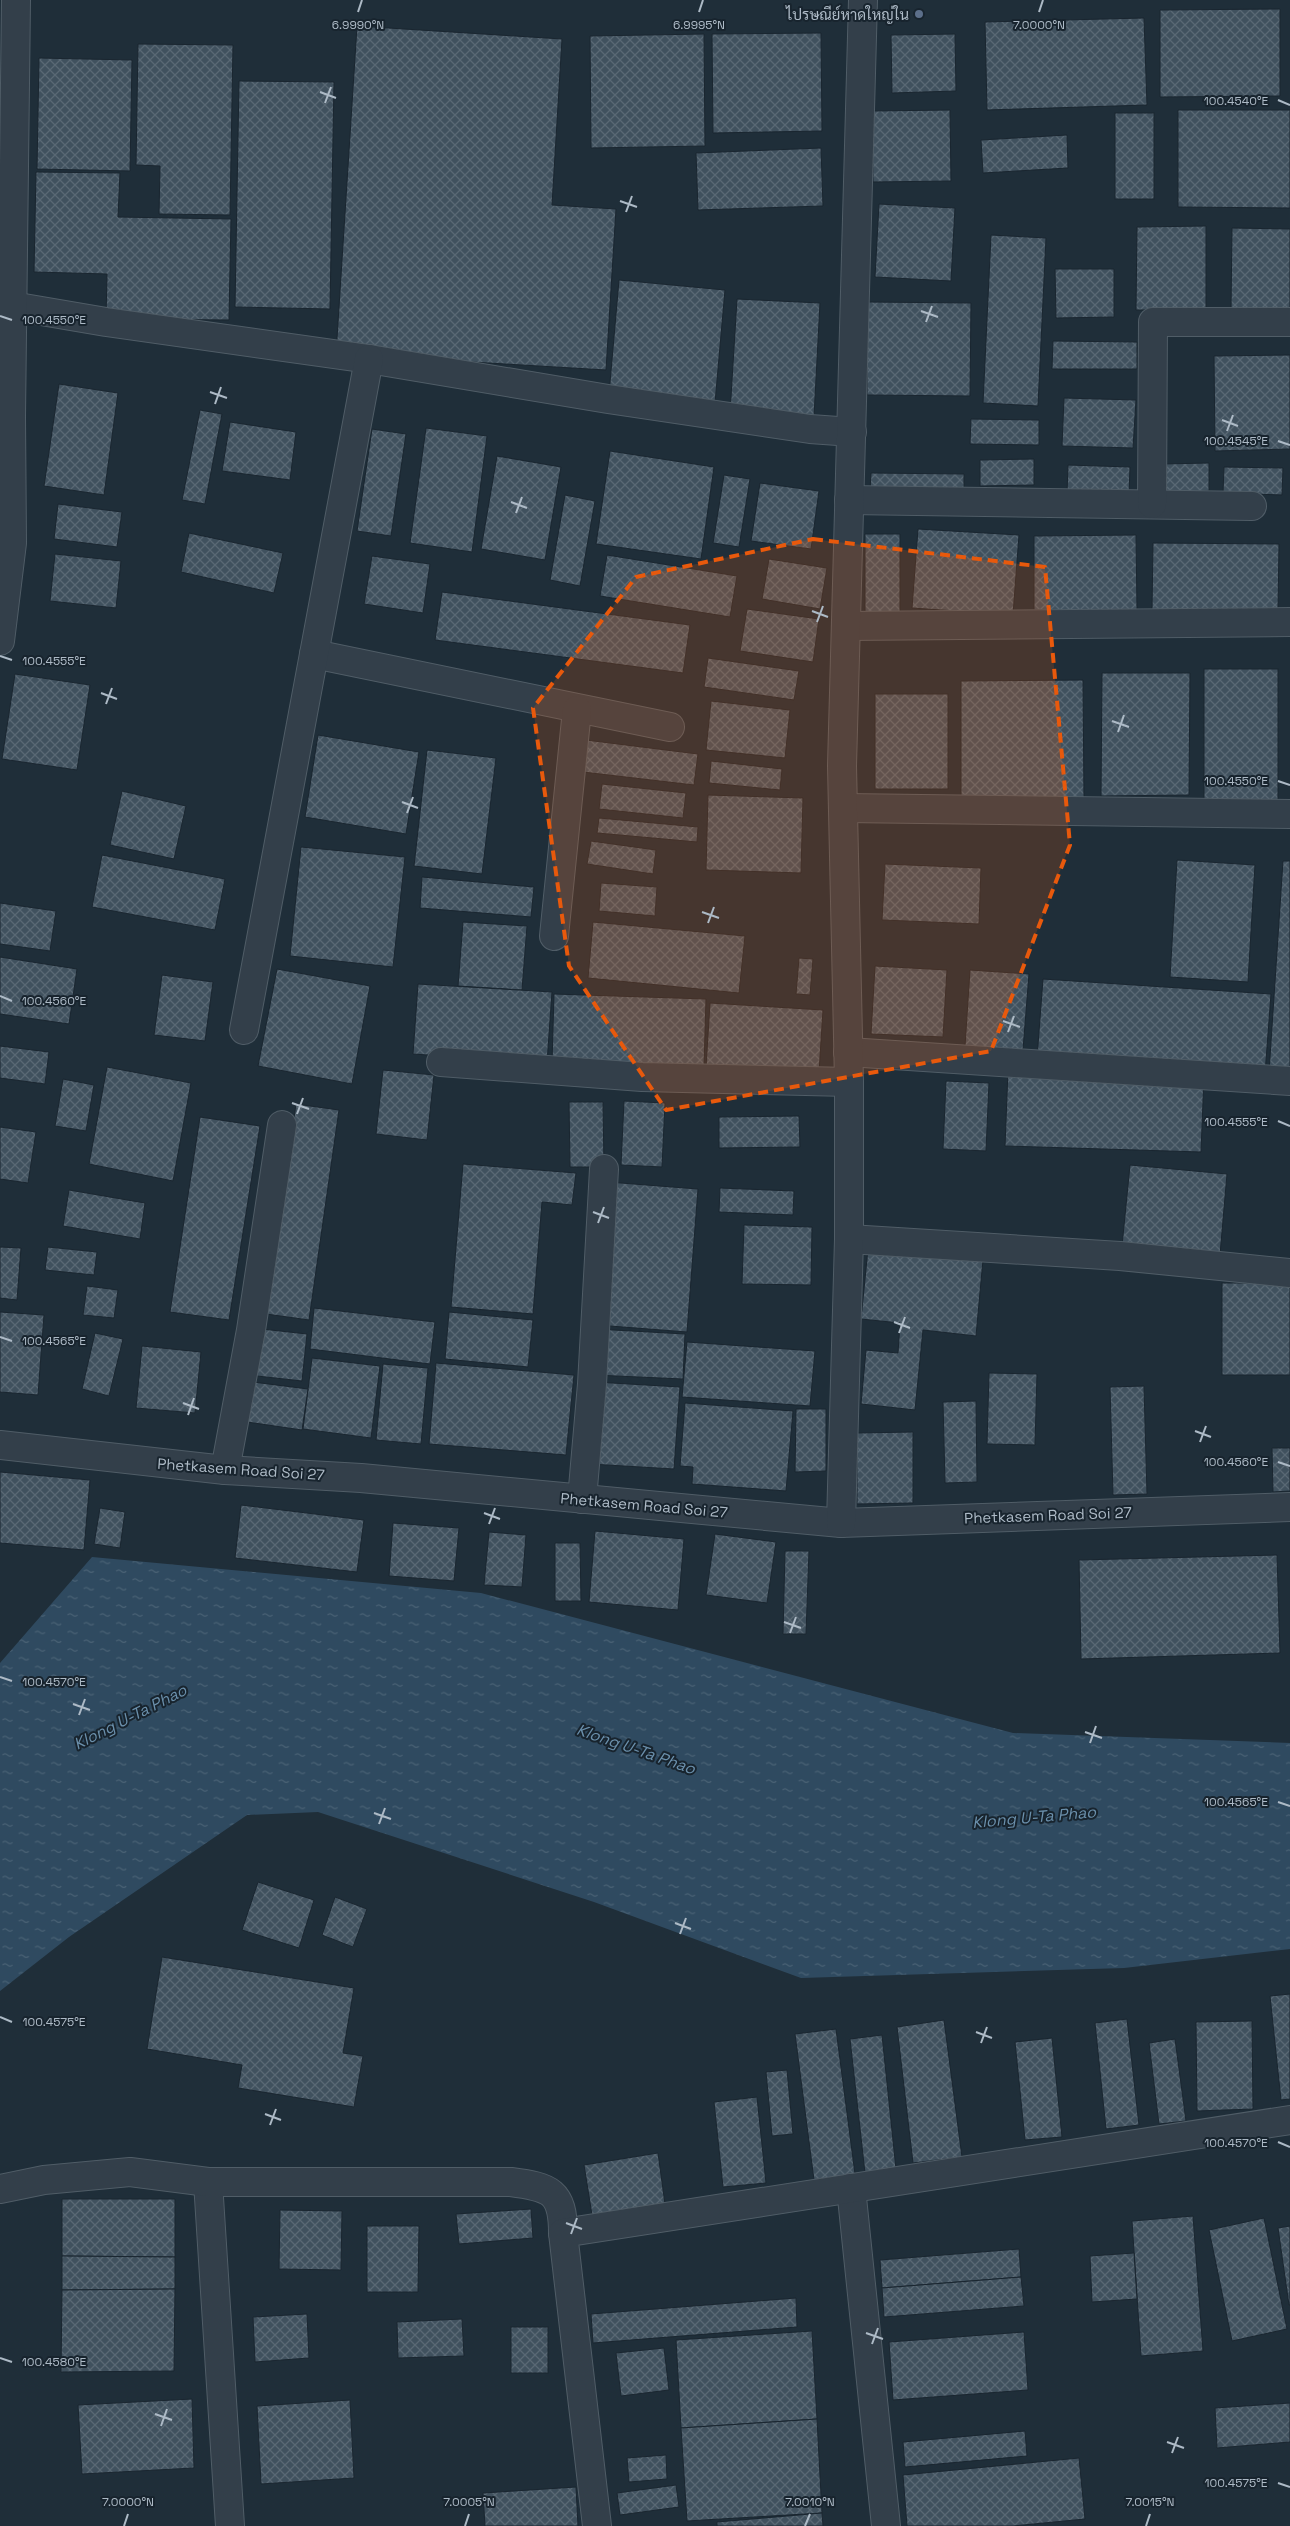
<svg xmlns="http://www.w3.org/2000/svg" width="1290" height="2526" font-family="'Space Grotesk',Sarabun,sans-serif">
<defs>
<pattern id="water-ripples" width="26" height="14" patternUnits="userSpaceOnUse" patternTransform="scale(1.25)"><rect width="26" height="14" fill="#2f4a60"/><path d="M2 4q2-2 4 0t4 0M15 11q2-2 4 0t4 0" fill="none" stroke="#4a6275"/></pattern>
<pattern id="building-cross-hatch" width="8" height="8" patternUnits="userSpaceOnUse" patternTransform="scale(1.25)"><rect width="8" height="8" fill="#40515e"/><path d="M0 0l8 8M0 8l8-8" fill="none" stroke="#596874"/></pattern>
</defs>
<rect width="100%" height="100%" fill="#1f2e39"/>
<polygon fill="url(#water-ripples)" points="92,1557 481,1593 1013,1733 1290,1743 1290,1949 1124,1968 801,1978 594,1902 318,1812 247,1815 69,1937 0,1991 0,1663"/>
<g fill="url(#building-cross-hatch)" stroke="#1a2630">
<polygon points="1280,9 1280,96 1160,97 1160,10"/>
<polygon points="1144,18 1147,105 987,110 985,22"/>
<polygon points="357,26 562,39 552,205 616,209 606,370 336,354"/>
<polygon points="821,33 822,131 713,133 712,34"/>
<polygon points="704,34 705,146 591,148 590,36"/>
<polygon points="955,34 956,91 892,93 891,35"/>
<polygon points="138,44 233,45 230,215 159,214 160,166 136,165"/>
<polygon points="39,58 132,60 130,171 37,169"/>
<polygon points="239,81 334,82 330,309 235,307"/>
<polygon points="950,110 951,181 873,182 872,111"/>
<polygon points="1178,110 1290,110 1290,208 1178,207"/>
<rect x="1115" y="113" width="39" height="86"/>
<polygon points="1067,135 1068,168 983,173 981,140"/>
<polygon points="821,148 823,206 698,210 696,153"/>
<polygon points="36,172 120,173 118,217 231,219 229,320 106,319 107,274 34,272"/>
<polygon points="879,204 955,208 951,281 875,277"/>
<polygon points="1206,226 1206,310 1136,310 1137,227"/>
<polygon points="1232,228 1290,229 1290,310 1231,309"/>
<polygon points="991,235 1046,238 1038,406 983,403"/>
<polygon points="1055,269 1114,269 1114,317 1056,318"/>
<polygon points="619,280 725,290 715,403 609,394"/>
<polygon points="737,299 820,303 814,417 730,413"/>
<polygon points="868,302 971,303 970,396 867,395"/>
<polygon points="1053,341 1137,342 1137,369 1052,369"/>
<polygon points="1290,355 1290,449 1215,451 1214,356"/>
<polygon points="59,384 118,393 104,495 44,486"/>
<polygon points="1064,398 1136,400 1133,448 1062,446"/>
<polygon points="200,410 222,414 205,504 182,500"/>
<polygon points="971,419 1039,420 1039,445 970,444"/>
<polygon points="230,422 296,432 290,480 222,471"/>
<polygon points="426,428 487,436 472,552 410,543"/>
<polygon points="372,429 406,434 391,536 357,531"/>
<polygon points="610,451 714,467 701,559 596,544"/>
<polygon points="497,456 561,467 545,560 481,549"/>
<polygon points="1034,459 1034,485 980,486 980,460"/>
<polygon points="1209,463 1209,491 1162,492 1162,464"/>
<polygon points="1068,465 1130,467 1129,496 1067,494"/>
<polygon points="1224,467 1283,468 1282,495 1223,493"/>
<polygon points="871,473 964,474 964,493 870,491"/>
<polygon points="724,475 750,479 739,547 713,543"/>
<polygon points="760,483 819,491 811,549 751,541"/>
<polygon points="565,495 595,501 580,586 550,580"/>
<polygon points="58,504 122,512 117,547 54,539"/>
<polygon points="918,529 1019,535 1013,615 912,608"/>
<polygon points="189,533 283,553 274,593 181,572"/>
<polygon points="865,534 900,534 900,612 865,613"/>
<polygon points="1136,535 1137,610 1034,610 1034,536"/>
<polygon points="1153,543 1279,544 1278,611 1152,610"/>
<polygon points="55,554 121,561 116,608 50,601"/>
<polygon points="607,555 737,576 730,617 600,596"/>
<polygon points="372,556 430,564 423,613 364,604"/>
<polygon points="769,559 827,568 820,609 762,599"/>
<polygon points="442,592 690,625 683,673 435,640"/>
<polygon points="747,609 819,619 813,662 740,651"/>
<polygon points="708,658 799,671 794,700 704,687"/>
<rect x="1204" y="669" width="74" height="134"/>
<polygon points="1102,673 1190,673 1189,795 1101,796"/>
<polygon points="15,674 90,685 77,770 2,759"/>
<polygon points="1083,680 1084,798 961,799 961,681"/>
<rect x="875" y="694" width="73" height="95"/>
<polygon points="711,701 790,710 785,758 706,750"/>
<polygon points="318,735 419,752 406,834 305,817"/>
<polygon points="578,739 698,754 694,785 574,771"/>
<polygon points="427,750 496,758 482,874 414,866"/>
<polygon points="711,761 782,769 780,790 709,783"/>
<polygon points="602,784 686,793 683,818 599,809"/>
<polygon points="122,791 186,806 174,859 110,845"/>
<polygon points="708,795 803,798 801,873 706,870"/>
<polygon points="599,818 698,827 697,842 597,833"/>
<polygon points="591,841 656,850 653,874 587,864"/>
<polygon points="301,847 405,857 393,967 290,956"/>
<polygon points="102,855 225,879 215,930 92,907"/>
<polygon points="1177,860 1255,865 1248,982 1170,977"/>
<polygon points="1283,861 1290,861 1290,1074 1269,1072"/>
<polygon points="885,864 981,868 979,924 882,920"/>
<polygon points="422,877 534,887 531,917 420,908"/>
<polygon points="601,883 657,887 655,916 599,911"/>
<polygon points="0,903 56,911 50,951 0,944"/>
<polygon points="463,922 527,926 522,990 458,986"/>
<polygon points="593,922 745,936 739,993 588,978"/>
<polygon points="0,957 77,969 69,1024 0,1014"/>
<polygon points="799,958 813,959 810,995 796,994"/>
<polygon points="875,966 947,970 943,1037 871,1034"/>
<polygon points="277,969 370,986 352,1084 258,1066"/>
<polygon points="970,970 1029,974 1023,1050 965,1046"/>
<polygon points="162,975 213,982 205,1041 154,1035"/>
<polygon points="1043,979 1271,994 1265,1074 1037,1058"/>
<polygon points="418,984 552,992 547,1063 413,1054"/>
<polygon points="554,994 706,999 704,1068 552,1063"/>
<polygon points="710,1003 823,1010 819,1073 706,1067"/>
<polygon points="0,1046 49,1052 45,1084 0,1078"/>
<polygon points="107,1067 191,1083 173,1181 89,1164"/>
<polygon points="383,1070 434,1075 427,1140 376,1134"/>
<polygon points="1008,1070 1204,1077 1201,1152 1005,1146"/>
<polygon points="63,1079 94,1085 86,1131 55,1126"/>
<polygon points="946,1081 989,1083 986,1151 943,1149"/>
<polygon points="624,1101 665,1103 662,1167 621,1165"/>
<polygon points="569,1102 603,1102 604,1167 570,1167"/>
<polygon points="296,1104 339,1110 309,1320 266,1314"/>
<polygon points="799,1116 800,1147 719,1148 719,1117"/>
<polygon points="200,1117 260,1126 229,1320 170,1312"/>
<polygon points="0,1127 36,1132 28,1183 0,1179"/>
<polygon points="463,1164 576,1173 572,1205 542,1202 533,1314 451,1307"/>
<polygon points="1130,1165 1227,1174 1220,1255 1122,1246"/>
<polygon points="608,1182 698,1189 687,1332 597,1325"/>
<polygon points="720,1188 794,1191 793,1215 719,1212"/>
<polygon points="69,1190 145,1203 140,1239 63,1226"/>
<polygon points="744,1225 812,1227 811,1285 742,1284"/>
<polygon points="0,1247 21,1248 17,1300 0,1298"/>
<polygon points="48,1247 97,1252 94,1275 45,1270"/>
<polygon points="868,1249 983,1260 976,1336 923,1330 915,1410 861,1404 866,1350 898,1353 900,1323 861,1319"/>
<rect x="1222" y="1283" width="68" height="92"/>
<polygon points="87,1286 118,1290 114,1318 83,1315"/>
<polygon points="314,1308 435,1322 430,1364 310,1349"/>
<polygon points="0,1312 44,1315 38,1395 0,1392"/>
<polygon points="449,1312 533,1320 528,1367 445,1359"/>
<polygon points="253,1328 307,1334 302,1381 248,1375"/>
<polygon points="596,1329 685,1334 683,1379 594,1375"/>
<polygon points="95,1333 123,1339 109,1396 82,1389"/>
<polygon points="687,1342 815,1351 810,1406 682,1397"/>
<polygon points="142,1346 201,1352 195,1413 136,1408"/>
<polygon points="312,1358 380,1366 371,1438 303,1429"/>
<polygon points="436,1363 574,1375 566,1455 429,1444"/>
<polygon points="383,1364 428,1368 421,1444 376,1440"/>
<polygon points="989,1373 1037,1374 1035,1445 987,1444"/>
<polygon points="245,1381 308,1389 302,1430 240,1421"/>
<polygon points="595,1382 680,1387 674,1469 590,1464"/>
<polygon points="1144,1386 1147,1494 1113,1495 1110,1387"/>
<polygon points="976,1401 977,1482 945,1483 943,1402"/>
<polygon points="685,1403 793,1411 786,1491 692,1484 693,1467 680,1466"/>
<polygon points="796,1409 826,1409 826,1471 795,1472"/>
<polygon points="913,1432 913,1503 857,1504 857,1433"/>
<polygon points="1272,1448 1290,1448 1290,1491 1273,1492"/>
<polygon points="0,1472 90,1480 84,1550 0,1543"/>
<polygon points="241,1505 364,1520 357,1572 235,1558"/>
<polygon points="100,1508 125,1512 120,1548 94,1544"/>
<polygon points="393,1523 459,1528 454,1581 389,1576"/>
<polygon points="595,1531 684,1539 678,1610 589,1602"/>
<polygon points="489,1532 526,1535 522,1587 484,1585"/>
<polygon points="715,1534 776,1542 767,1603 706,1595"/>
<polygon points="555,1543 580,1543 581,1601 555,1601"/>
<polygon points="785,1551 809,1551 806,1634 783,1634"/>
<polygon points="1277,1555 1280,1653 1081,1659 1079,1560"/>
<polygon points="258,1882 314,1900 299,1948 242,1930"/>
<polygon points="335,1897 367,1909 353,1947 322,1935"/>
<polygon points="162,1957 354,1988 343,2053 363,2056 354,2107 238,2088 242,2065 147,2049"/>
<polygon points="1290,1994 1290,2099 1281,2100 1270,1996"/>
<polygon points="1127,2019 1139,2125 1106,2129 1095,2023"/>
<polygon points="944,2020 962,2157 913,2163 897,2027"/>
<polygon points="1252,2021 1253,2109 1197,2111 1196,2022"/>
<polygon points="836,2029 855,2174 814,2180 795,2034"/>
<polygon points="882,2035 896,2169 865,2173 850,2039"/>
<polygon points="1052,2038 1062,2137 1025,2140 1015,2042"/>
<polygon points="1175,2039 1186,2121 1159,2124 1149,2043"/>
<polygon points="787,2070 793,2134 772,2136 766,2072"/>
<polygon points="757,2097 766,2183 723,2187 714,2102"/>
<polygon points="658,2153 665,2204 592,2215 584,2165"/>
<polygon points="62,2199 175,2199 175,2257 62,2256"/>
<polygon points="531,2209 533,2238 459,2244 456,2214"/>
<polygon points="280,2210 342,2211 341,2270 279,2269"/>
<polygon points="1193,2216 1203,2351 1141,2356 1132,2221"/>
<polygon points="1264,2218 1287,2329 1232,2341 1209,2230"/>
<polygon points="367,2226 419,2226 418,2292 367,2292"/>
<polygon points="1290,2226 1290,2305 1289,2305 1278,2228"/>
<polygon points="1019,2249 1021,2277 882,2288 880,2260"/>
<polygon points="1134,2253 1137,2299 1092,2302 1090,2256"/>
<polygon points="62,2256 175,2257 175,2289 62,2290"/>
<polygon points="1021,2277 1024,2306 884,2317 882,2288"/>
<polygon points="175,2289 174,2371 61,2372 62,2290"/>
<polygon points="796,2298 797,2327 593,2343 591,2314"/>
<polygon points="307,2314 309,2358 255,2362 253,2317"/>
<polygon points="462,2319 464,2356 398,2358 397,2322"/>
<rect x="511" y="2327" width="37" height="46"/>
<polygon points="812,2331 817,2419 681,2428 676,2340"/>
<polygon points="1024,2332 1028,2390 893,2400 889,2342"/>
<polygon points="664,2348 669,2390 621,2396 616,2353"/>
<polygon points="192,2399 194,2468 82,2474 78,2405"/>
<polygon points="350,2400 354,2478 261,2484 257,2406"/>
<polygon points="1290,2403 1290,2442 1217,2448 1215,2408"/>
<polygon points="817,2419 822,2513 687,2521 681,2428"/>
<polygon points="1025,2431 1027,2456 905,2467 903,2442"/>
<polygon points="666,2455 667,2479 629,2482 627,2458"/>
<polygon points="1079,2458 1085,2519 1013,2526 907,2526 903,2475"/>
<polygon points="676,2485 679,2507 620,2515 617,2493"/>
<polygon points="576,2487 578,2526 485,2526 483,2493"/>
<polygon points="822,2513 823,2526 717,2526 717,2522"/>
</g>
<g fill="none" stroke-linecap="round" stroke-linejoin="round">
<defs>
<g id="minor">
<polyline points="12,306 106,322 369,359 608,399 810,429 852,432"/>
<polyline points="849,500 1252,506"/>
<polyline points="1152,504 1153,322 1290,322"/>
<polyline points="846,626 1290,622"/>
<polyline points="0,641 12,543 11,417 16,0"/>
<polyline points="314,654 670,727"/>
<polyline points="845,808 1290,814"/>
<polyline points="554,936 577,710"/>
<polyline points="244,1030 369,359"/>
<polyline points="848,1052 1290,1081"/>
<polyline points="441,1062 642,1077 849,1082"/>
<polyline points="849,1239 1120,1256 1290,1273"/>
<polyline points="0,1445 225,1470 361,1478 841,1523 1290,1507"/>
<polyline points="225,1470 251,1330 282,1125"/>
<polyline points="582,1499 592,1384 604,1169"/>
<polyline points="841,1523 849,1239 849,1082 842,766 863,0"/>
<polyline points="208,2182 230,2526"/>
<polyline points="851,2188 886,2526"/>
<path d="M 0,2189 L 44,2180 L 130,2172 L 208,2182 L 511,2182 C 550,2187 563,2191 563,2233"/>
<polyline points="597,2526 563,2233 1290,2120"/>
</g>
</defs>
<use href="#minor" stroke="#505d67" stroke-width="30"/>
<use href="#minor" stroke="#333f4a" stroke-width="28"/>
</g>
<path fill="#e8590c" fill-opacity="0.2" stroke="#e8590c" stroke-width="4" stroke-dasharray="10 6" stroke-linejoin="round" d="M 813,539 L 1045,567 L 1070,845 L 991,1051 L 666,1110 L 569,966 L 533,708 L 636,577 Z"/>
<path fill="none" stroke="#adbac6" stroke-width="2" d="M 358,12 L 362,0M 699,12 L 703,0M 1039,12 L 1043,0M 320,92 L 336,98M 1278,100 L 1290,105M 325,103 L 331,87M 620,201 L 637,207M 626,212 L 632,196M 921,311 L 938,317M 0,316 L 12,320M 926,322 L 932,306M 210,392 L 227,398M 215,404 L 221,387M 1222,420 L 1238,426M 1227,431 L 1233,415M 1278,441 L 1290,445M 511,502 L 527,508M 516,513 L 522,497M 812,611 L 828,617M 817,622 L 823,606M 0,656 L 12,660M 101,693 L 117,699M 106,704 L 112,688M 1112,721 L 1129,727M 1118,732 L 1124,715M 1278,781 L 1290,785M 402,802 L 418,808M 407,813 L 413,797M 702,912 L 719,918M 708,923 L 714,907M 0,996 L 12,1001M 1003,1021 L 1020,1027M 1008,1032 L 1014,1016M 292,1103 L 309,1109M 297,1114 L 303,1098M 1278,1121 L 1290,1126M 593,1212 L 609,1218M 598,1223 L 604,1207M 894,1322 L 910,1328M 899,1333 L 905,1317M 0,1337 L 12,1341M 183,1403 L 199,1409M 188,1415 L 194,1398M 1195,1431 L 1211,1437M 1200,1442 L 1206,1426M 1278,1462 L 1290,1466M 484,1513 L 500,1519M 489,1524 L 495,1508M 784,1622 L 801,1628M 790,1633 L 796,1617M 0,1677 L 12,1681M 73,1704 L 90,1710M 79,1715 L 85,1699M 1085,1732 L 1102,1738M 1090,1743 L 1096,1726M 1278,1802 L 1290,1806M 374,1813 L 391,1819M 379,1824 L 385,1808M 675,1923 L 691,1929M 680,1934 L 686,1918M 0,2017 L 12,2022M 976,2032 L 992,2038M 981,2043 L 987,2027M 265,2114 L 281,2120M 270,2125 L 276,2109M 1278,2142 L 1290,2147M 566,2223 L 582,2229M 571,2234 L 577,2218M 866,2333 L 883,2339M 872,2344 L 878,2328M 0,2358 L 12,2362M 155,2414 L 172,2420M 161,2426 L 167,2409M 1167,2442 L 1184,2448M 1172,2453 L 1178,2437M 1278,2483 L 1290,2487M 124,2526 L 128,2514M 465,2526 L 469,2514M 805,2526 L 810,2514M 1146,2526 L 1150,2514"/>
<circle fill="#5c6f8a" stroke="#18242e" stroke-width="2" cx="919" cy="14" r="5"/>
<g text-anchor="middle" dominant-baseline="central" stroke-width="4" stroke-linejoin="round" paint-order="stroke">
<g font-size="15" fill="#adbac6" stroke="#18242e" text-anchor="end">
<text x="909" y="14">ไปรษณีย์หาดใหญ่ใน</text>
</g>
<g font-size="15" fill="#adbac6" stroke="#18242e">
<text transform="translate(241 1469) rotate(4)">Phetkasem Road Soi 27</text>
<text transform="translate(644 1505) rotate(5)">Phetkasem Road Soi 27</text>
<text transform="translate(1048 1515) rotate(-2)">Phetkasem Road Soi 27</text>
</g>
<g font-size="16" font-style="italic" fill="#6b90ac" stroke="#18242e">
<text transform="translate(130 1717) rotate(-27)">Klong U-Ta Phao</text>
<text transform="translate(636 1749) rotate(19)">Klong U-Ta Phao</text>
<text transform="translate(1034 1817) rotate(-5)">Klong U-Ta Phao</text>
</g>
</g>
<g font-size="12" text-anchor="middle" fill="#adbac6" stroke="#18242e" stroke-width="4" stroke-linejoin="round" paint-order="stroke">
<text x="358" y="29">6.9990°N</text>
<text x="699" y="29">6.9995°N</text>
<text x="1039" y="29">7.0000°N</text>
<text x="1236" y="105">100.4540°E</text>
<text x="54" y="324">100.4550°E</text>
<text x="1236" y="445">100.4545°E</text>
<text x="54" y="665">100.4555°E</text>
<text x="1236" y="785">100.4550°E</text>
<text x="54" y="1005">100.4560°E</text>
<text x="1236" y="1126">100.4555°E</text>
<text x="54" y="1345">100.4565°E</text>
<text x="1236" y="1466">100.4560°E</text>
<text x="54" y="1686">100.4570°E</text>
<text x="1236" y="1806">100.4565°E</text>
<text x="54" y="2026">100.4575°E</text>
<text x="1236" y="2147">100.4570°E</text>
<text x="54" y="2366">100.4580°E</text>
<text x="1236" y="2487">100.4575°E</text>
<text x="128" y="2506">7.0000°N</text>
<text x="469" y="2506">7.0005°N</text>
<text x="810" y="2506">7.0010°N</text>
<text x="1150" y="2506">7.0015°N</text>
</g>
</svg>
